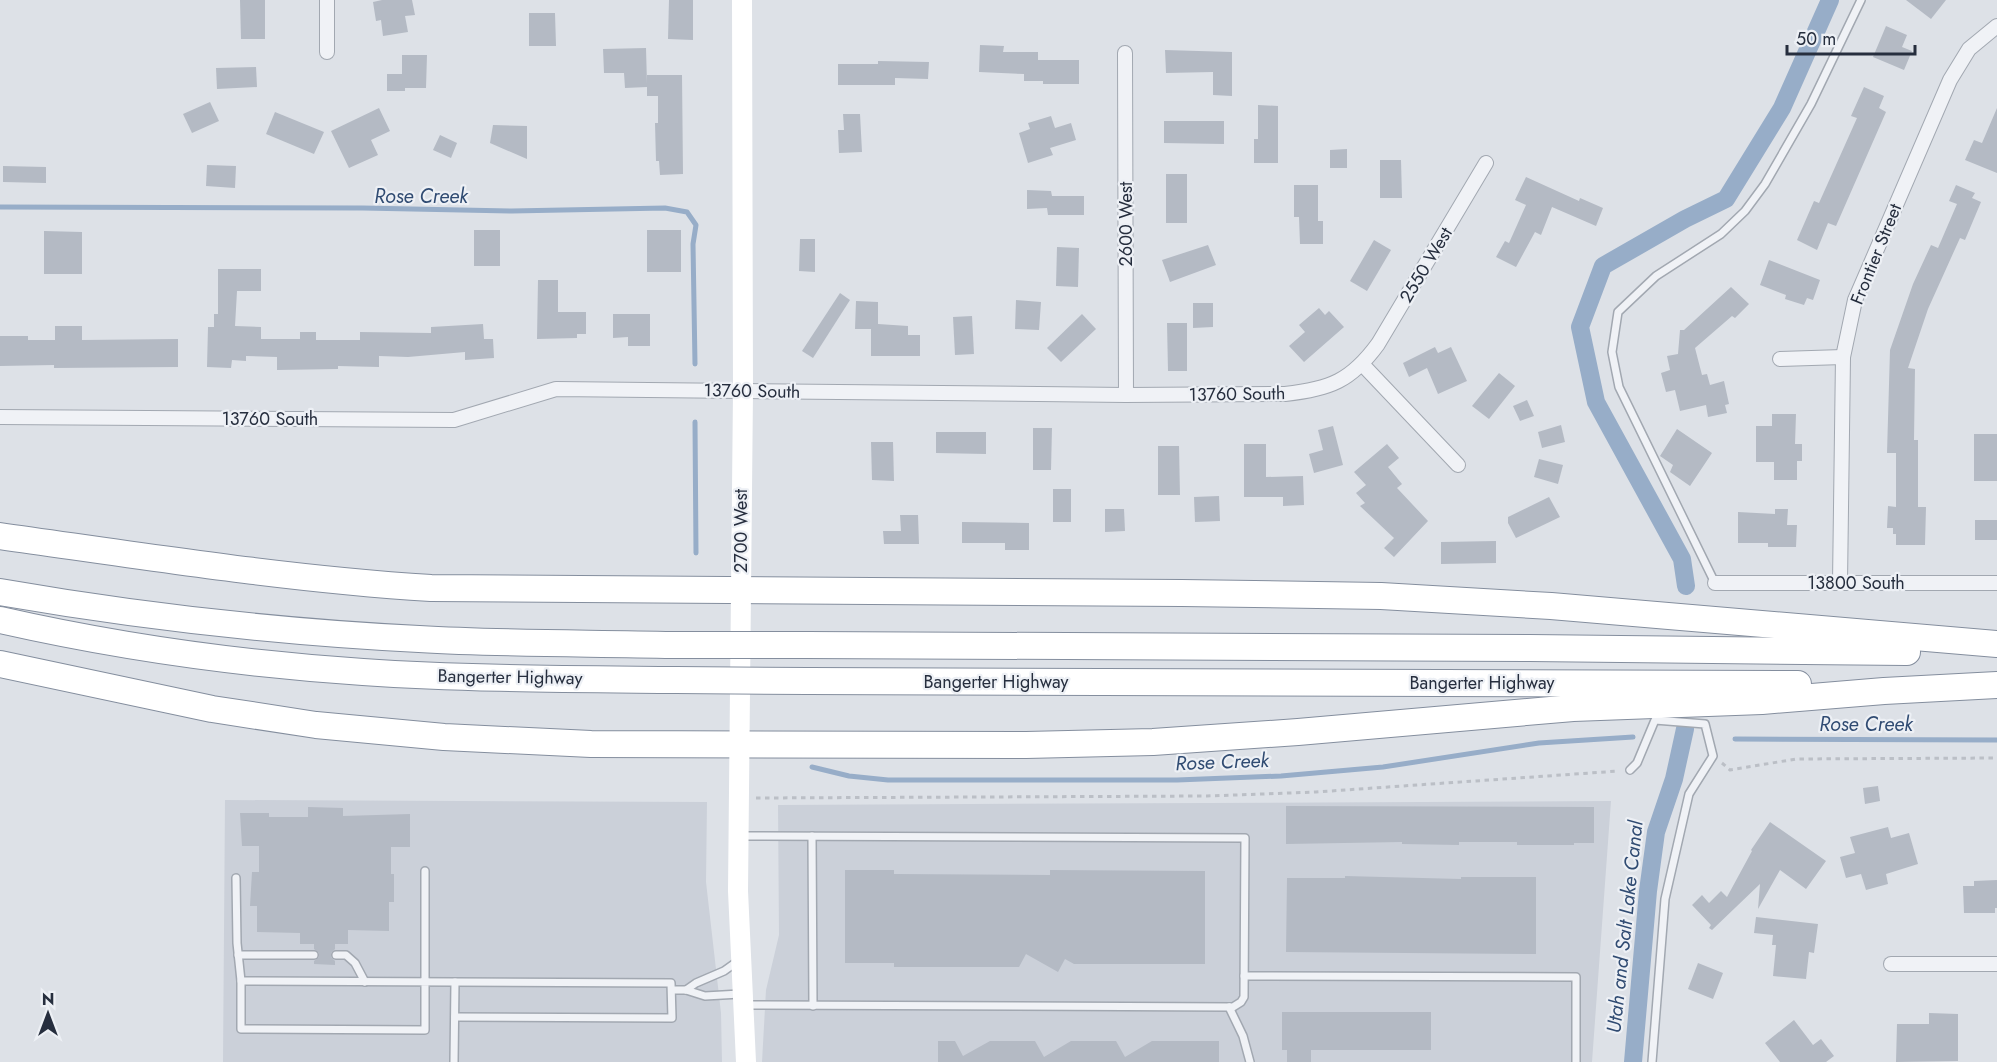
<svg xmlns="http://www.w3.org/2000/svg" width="1997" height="1062" font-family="Jost,sans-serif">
<rect width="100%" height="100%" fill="#dde1e7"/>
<g fill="#cbd0d9">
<polygon points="225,800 707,802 706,882 721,1013 722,1062 223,1062"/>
<polygon points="1611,801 1592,1062 762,1062 766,990 779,935 778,805"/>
</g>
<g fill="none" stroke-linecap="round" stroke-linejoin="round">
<g stroke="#97adc8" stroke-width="5">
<polyline points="0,207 363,208 512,211 665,208 687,212 696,225 693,244 695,364"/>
<polyline points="695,422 696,553"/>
<polyline points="1735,739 1997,740"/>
<polyline points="812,767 849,776 888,780 1177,780 1281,776 1383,767 1539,743 1633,737"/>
</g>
<g stroke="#97adc8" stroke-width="18">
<polyline points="1686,586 1682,559 1596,402 1580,327 1603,266 1685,219 1726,199 1782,108 1830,0"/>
<polyline points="1633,1062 1648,891 1656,832 1674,779 1685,729"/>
</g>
</g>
<g fill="#b4bac4">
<polygon points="240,0 265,0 265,39 241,39"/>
<polygon points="382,0 412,0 415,15 405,16 408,32 383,36 381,20 376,21 373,2"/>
<polygon points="669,0 693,0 693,40 668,39"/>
<polygon points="1906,0 1946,0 1931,19"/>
<polygon points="529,13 555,13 556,46 529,46"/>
<polygon points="1886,26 1907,35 1902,47 1912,51 1904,70 1873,57"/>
<polygon points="980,45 1004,46 1003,52 1038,52 1038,60 1079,60 1079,84 1043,84 1043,81 1024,81 1024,74 979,72"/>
<polygon points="646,48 647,84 647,75 682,75 683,174 660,175 659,161 656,161 655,123 658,123 658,96 647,96 647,87 625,88 624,73 604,73 603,49"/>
<polygon points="1165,50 1232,52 1232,96 1213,95 1213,72 1166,73"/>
<polygon points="402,55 427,55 426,88 405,88 405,91 387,91 387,74 402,74"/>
<polygon points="878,61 929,62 928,79 895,78 895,85 838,85 838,64 878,64"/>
<polygon points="256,67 257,87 217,89 216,68"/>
<polygon points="1864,87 1884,96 1879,108 1886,112 1836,226 1828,223 1817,250 1797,240 1814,201 1819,203 1857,118 1851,116"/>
<polygon points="210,102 219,121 192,133 183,114"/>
<polygon points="1258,105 1278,106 1278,163 1254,163 1254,139 1258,139"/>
<polygon points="379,108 390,131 371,140 378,155 349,168 331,131"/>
<polygon points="1997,108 1997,173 1965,160 1974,140 1982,143"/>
<polygon points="275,112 324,132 314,154 266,134"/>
<polygon points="843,114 860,114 862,152 839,153 838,130 844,130"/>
<polygon points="1051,116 1055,128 1071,123 1076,140 1050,148 1053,155 1028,163 1019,133 1030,129 1028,123"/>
<polygon points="1164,121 1224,121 1224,144 1164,143"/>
<polygon points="493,125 527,126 527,159 490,143"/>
<polygon points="440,135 457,143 451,158 433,150"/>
<polygon points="1347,149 1347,168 1330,168 1330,150"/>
<polygon points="1380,160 1401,160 1402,198 1380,198"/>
<polygon points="207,165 236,166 235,188 206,186"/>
<polygon points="3,166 46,167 46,183 3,182"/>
<rect x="1166" y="174" width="21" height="49"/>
<polygon points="1526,177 1579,201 1580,198 1603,208 1596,226 1552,207 1541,235 1535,232 1516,267 1496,257 1505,241 1509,243 1526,205 1515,200"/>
<polygon points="1294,185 1318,185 1318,221 1323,221 1323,244 1300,244 1299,217 1294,217"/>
<polygon points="1956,185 1975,193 1972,198 1981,202 1965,240 1960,238 1928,309 1908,368 1915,369 1914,440 1918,440 1918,507 1926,507 1925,545 1896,545 1896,534 1893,534 1893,528 1887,528 1888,506 1896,507 1896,453 1887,453 1890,350 1913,284 1931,245 1938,248 1957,204 1949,201"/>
<polygon points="1027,190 1051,191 1052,196 1084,196 1084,215 1048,215 1047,208 1027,209"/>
<rect x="474" y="230" width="26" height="36"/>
<rect x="647" y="230" width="34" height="42"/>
<polygon points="44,231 82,232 82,274 44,274"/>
<polygon points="800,239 815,239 815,272 799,271"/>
<polygon points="1374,240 1391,250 1367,291 1350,281"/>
<polygon points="1208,245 1216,265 1170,282 1162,260"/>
<polygon points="1057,247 1079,248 1078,287 1056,286"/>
<polygon points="1769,260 1820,280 1813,300 1807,298 1804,305 1785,299 1786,295 1760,285"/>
<polygon points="218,269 261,269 261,291 237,291 235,326 261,327 261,339 300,339 300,332 316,332 316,340 360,340 360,332 431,333 431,327 483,324 484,339 493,339 494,358 465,360 465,352 408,357 379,356 379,367 338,366 338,369 277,370 277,357 246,356 246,361 232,360 231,368 207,367 208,327 214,327 214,314 218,314"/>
<polygon points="538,280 558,280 558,312 586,312 586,334 577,334 577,338 537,339"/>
<polygon points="1731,287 1749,304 1735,318 1732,316 1695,348 1702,375 1707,374 1710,385 1724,381 1729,404 1725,405 1727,413 1708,417 1706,405 1680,411 1675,390 1666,392 1661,373 1670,370 1667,356 1678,354 1680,330 1684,330"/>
<polygon points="840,293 850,300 813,358 802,351"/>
<polygon points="1016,300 1041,302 1039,330 1015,329"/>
<polygon points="856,301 878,302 878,324 908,326 908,335 920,335 920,356 871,356 871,329 855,329"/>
<polygon points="1193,303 1213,303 1213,327 1193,328"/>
<polygon points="1319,308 1325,315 1329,311 1344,327 1304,362 1289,346 1305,332 1299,325"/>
<polygon points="613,314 650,314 650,346 628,346 628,337 613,338"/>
<polygon points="1082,314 1096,329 1061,362 1047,348"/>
<polygon points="972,316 974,354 955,355 953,317"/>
<polygon points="1167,323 1187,323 1187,371 1168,371"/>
<polygon points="55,326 82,326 82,340 178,339 178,367 54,368 54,365 0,366 0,336 28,336 28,340 55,340"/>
<polygon points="1435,347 1438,353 1451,347 1467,381 1438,394 1427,368 1409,377 1403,363"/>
<polygon points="1499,373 1515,386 1489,419 1472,406"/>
<polygon points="1527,400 1534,416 1520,421 1513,406"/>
<polygon points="1772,414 1796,414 1795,444 1802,444 1802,461 1797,461 1797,480 1774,480 1774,462 1756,462 1756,426 1772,426"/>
<polygon points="1561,425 1565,442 1542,448 1538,432"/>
<polygon points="1333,426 1343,465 1314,473 1309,454 1323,450 1318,430"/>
<polygon points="1033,428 1052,428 1051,470 1033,470"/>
<polygon points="1677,429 1712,453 1690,486 1670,472 1673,465 1660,456"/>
<polygon points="936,432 986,432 986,454 936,453"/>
<rect x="1974" y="434" width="23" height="47"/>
<polygon points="871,442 893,442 894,481 872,480"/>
<polygon points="1244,444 1266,444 1266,477 1303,476 1304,505 1283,506 1283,497 1244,497"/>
<polygon points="1387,444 1399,458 1388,467 1402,484 1397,488 1428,521 1394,557 1384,548 1394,538 1360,506 1365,503 1356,493 1366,485 1354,472"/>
<polygon points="1158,446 1179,446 1180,495 1158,495"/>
<polygon points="1539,459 1563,465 1558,484 1534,477"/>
<rect x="1053" y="489" width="18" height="33"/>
<polygon points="1219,496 1220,521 1195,522 1194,497"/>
<polygon points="1549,497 1560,517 1516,538 1508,523 1508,517"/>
<polygon points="1105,509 1124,509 1125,531 1105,532"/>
<polygon points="1775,509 1788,509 1787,525 1797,525 1796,547 1768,547 1768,543 1738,543 1738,512 1775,514"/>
<polygon points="900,515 918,515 919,544 884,544 883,531 901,531"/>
<rect x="1975" y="520" width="22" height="20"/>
<polygon points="962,522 1029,523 1029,550 1005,550 1005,543 962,543"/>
<polygon points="1496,541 1496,563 1441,564 1441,542"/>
<polygon points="1878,786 1880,801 1865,804 1863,788"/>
<polygon points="1286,806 1594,807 1594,843 1574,843 1574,845 1517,845 1517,842 1459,842 1459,845 1402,844 1402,842 1286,844"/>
<polygon points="308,807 343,808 343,816 410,814 410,847 391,847 391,874 394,874 394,902 389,902 389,931 348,930 348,944 335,944 335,949 331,953 331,957 335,961 335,965 314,964 314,961 319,957 319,953 314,949 314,944 300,944 300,933 257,932 257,906 250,906 252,872 259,872 259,846 242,846 240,813 269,813 269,817 308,817"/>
<polygon points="1770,822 1826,861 1806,889 1780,870 1758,909 1760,884 1712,930 1709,928 1711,925 1692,905 1702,895 1709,903 1721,891 1727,897 1752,851 1751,850"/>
<polygon points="1888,827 1891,838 1909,833 1918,864 1886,874 1888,884 1866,890 1861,874 1846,878 1840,857 1855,853 1850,837"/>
<polygon points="845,870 894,870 894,874 1050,875 1050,870 1205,871 1205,964 1074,964 1065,959 1058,972 1026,954 1019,967 894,967 894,963 845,963"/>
<polygon points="1345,876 1461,879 1461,877 1536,877 1536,954 1286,952 1287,878 1345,878"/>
<polygon points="1997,880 1997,908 1995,908 1995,913 1964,913 1963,886 1974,886 1974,881"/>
<polygon points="1756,917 1818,924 1814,953 1809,952 1806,979 1773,976 1776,945 1772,945 1773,935 1754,933"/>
<polygon points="1698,963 1723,973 1713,999 1688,989"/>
<polygon points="1282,1012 1431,1012 1431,1050 1311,1050 1311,1062 1287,1062 1287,1050 1282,1050"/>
<polygon points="1929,1013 1958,1014 1958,1061 1896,1062 1897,1024 1929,1024"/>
<polygon points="1794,1020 1813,1045 1821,1039 1834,1056 1826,1062 1780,1062 1765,1043"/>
<polygon points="938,1041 955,1041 963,1056 990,1041 1035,1041 1044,1057 1071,1041 1116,1041 1125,1057 1152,1041 1219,1041 1219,1062 938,1062"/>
</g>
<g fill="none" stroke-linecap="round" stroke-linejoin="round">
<defs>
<g id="lane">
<polyline points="1715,583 1619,387 1612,352 1618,312 1656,276 1721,234 1745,211 1765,184 1811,104 1861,0"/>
<polyline points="1630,770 1637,763 1655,720 1705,724 1713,756 1689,794 1665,899 1652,1062"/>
<polyline points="741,836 1245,838 1244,997 1241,1002 1233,1007 744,1005"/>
<polyline points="812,836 813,1006"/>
<polyline points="425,871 425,1030 241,1029 241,981 455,982 454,1062"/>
<polyline points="236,878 237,943 241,981"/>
<polyline points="238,955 314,955"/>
<polyline points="336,955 346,955 355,963 365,982"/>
<polyline points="1244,976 1576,977 1576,1062"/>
<polyline points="672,990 686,990 705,996 740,994"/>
<polyline points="686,990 696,983 724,971 738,961"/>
<polyline points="1229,1007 1243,1036 1250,1062"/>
<polyline points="455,1017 672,1018 671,983 455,982"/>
</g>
<g id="street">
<polyline points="327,52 327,0"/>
<polyline points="1125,53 1126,395"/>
<polyline points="1780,359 1843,357"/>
<polyline points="1363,365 1458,465"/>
<path d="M 0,417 L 454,420 L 556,389 L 1126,395 L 1285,394 C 1330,389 1351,381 1378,344 L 1486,163"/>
<polyline points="1715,583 1997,583"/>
<polyline points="1840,583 1843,357 1855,300 1950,80 1969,49 1997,26"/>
<polyline points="1891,964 1997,964"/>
</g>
<g id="highway">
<path d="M 0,536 C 143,556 287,579 431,588 L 1182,593 L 1381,596 L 1551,606 L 1997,644"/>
<path d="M 0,592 C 138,616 279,632 419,639 C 504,644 588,643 673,645"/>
<path d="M 0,620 C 119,647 241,664 363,672 C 467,679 571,679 676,680"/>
<polyline points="806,645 1530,648 1907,652"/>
<polyline points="0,664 212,709 316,725 444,737 591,744 1026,745 1153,742 1298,732 1573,708 1762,701 1884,691 1997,685"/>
<polyline points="808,681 1798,684"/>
</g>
</defs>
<use href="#lane" stroke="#a2a8b1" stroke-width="10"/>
<use href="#street" stroke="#a2a8b1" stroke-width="16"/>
<use href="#highway" stroke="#848e9e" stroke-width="28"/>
<g stroke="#bbbfc6" stroke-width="3" stroke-dasharray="4.5 4.5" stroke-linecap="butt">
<polyline points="1722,763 1730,770 1796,759 1997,758"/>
<polyline points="756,798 1207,796 1316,792 1619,771"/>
</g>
<use href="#lane" stroke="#f0f2f6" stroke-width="7"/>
<use href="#street" stroke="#f0f2f6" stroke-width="14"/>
<polyline stroke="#fff" stroke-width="20" points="742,0 743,391 738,891 746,1062"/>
<use href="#highway" stroke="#fff" stroke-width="26"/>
<defs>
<g id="highway-bridge">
<polyline points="673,645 806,645"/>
<polyline points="676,680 808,681"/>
</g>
</defs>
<use href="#highway-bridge" stroke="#848e9e" stroke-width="28" stroke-linecap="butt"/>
<use href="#highway-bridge" stroke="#fff" stroke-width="26"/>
</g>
<g text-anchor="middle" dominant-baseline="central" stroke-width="4.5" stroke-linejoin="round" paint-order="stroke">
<g font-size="18" fill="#262e3e" stroke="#edf0f5">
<text transform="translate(1126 224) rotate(-90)">2600 West</text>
<text transform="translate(1876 254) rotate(-68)">Frontier Street</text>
<text transform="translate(1426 265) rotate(-59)">2550 West</text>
<text transform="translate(752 391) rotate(1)">13760 South</text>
<text transform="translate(1237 394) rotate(-1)">13760 South</text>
<text x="270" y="419">13760 South</text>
<text transform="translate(741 531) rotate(-90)">2700 West</text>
<text x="1856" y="583">13800 South</text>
<text transform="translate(510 677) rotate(1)">Bangerter Highway</text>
<text x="996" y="682">Bangerter Highway</text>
<text x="1482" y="683">Bangerter Highway</text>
</g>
<g font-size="20" font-style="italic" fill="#304b72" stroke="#edf0f5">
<text x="421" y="196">Rose Creek</text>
<text x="1866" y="724">Rose Creek</text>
<text transform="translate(1222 762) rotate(-2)">Rose Creek</text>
<text transform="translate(1625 927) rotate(-84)">Utah and Salt Lake Canal</text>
</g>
</g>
<g transform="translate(48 1014)" stroke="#edf0f5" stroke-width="4.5" paint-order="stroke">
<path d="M0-4.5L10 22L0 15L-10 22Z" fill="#262e3e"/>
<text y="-9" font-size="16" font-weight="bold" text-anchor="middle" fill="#262e3e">N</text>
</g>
<path d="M1787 45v9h128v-9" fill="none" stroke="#262e3e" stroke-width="3"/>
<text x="1796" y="45" font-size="18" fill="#262e3e" stroke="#edf0f5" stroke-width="4.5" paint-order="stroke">50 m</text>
</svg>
